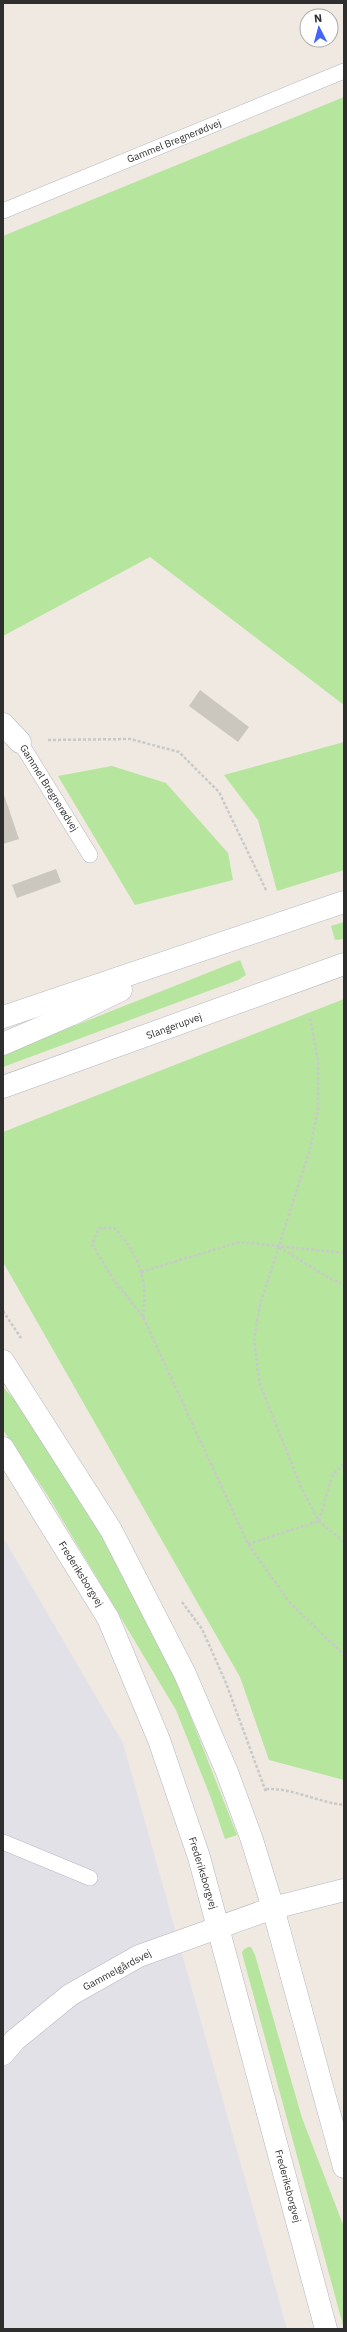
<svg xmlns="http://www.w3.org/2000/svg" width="347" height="2332" font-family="'IBM Plex Sans',sans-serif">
<rect width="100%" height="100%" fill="#efe9e1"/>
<polygon fill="#e3e1e8" points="3,1537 123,1743 287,2329 3,2329"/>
<g fill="#b6e59e">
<polygon points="344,97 344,705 150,557 3,636 3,236"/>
<polygon points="344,742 344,870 277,891 258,820 224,775"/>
<polygon points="112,766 166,783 228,853 233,880 135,905 58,776"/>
<polygon points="344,922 344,939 335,940 331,926"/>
<polygon points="240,960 246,975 238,980 3,1067 3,1054"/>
<polygon points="344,999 344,1780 269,1760 240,1677 3,1262 3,1132"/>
<polygon points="3,1387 21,1407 93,1520 132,1590 174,1674 237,1835 225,1839 211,1798 176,1710 48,1496 3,1430"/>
<polygon points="248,1947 251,1947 255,1955 302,2118 344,2227 344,2329 242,1953 243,1950"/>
</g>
<g fill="#cbc7bf">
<polygon points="200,690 249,727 238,742 189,706"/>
<polygon points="3,792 19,839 3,844"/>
<polygon points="56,869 61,882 17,898 12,885"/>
</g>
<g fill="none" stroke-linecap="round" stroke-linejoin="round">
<defs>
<g id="lane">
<polyline points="3,211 344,71"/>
<polyline points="20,742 90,855"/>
<polyline points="3,1842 90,1878"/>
</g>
<g id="street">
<polyline points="3,724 20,742"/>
<polyline points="3,2054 15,2040 70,1995 139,1956 273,1908 344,1890"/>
</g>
<g id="secondary">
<polyline points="3,1017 344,902"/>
<polyline points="3,1044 70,1015 121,990"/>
<polyline points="3,1087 344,964"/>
<polyline points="3,1361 111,1530 185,1674 227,1772 252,1840 273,1908 344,2167"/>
<polyline points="3,1448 108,1618 159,1740 199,1857 326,2329"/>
</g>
</defs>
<use href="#lane" stroke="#b4b7c1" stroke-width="16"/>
<use href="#street" stroke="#b4b7c1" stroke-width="23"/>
<use href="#secondary" stroke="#b4b7c1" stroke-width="23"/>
<g stroke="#c9c9c9" stroke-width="2.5" stroke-dasharray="3 2" stroke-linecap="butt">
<polyline points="48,740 130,739 179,752 219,792 266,890"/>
<polyline points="310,1018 318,1061 318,1108 310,1149 260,1305 254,1339 260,1385 301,1487 319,1521 344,1542"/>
<polyline points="279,1247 329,1278 344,1285"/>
<polyline points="141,1272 239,1242 344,1253"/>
<polyline points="3,1311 21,1338"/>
<path d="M 143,1317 C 148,1281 140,1255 114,1228 L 99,1228 L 92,1244 L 113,1279 L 143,1317 L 248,1544 L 290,1603 L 344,1655"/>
<polyline points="248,1544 319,1521 332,1476 344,1463"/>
<polyline points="182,1602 202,1629 226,1683 266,1792"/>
<path d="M 266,1789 C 293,1788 317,1802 344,1805"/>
</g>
<use href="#lane" stroke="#fff" stroke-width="15"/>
<use href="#street" stroke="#fff" stroke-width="22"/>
<use href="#secondary" stroke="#fff" stroke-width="22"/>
</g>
<g text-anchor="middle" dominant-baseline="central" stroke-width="3" stroke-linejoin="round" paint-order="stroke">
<g font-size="10" fill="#2e2e2e" stroke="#fff">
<text transform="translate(174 141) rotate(-22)">Gammel Bregnerødvej</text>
<text transform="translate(49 788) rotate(58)">Gammel Bregnerødvej</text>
<text transform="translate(174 1026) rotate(-20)">Slangerupvej</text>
<text transform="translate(81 1574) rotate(58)">Frederiksborgvej</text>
<text transform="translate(203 1873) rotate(73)">Frederiksborgvej</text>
<text transform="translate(117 1970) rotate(-28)">Gammelgårdsvej</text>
<text transform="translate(288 2186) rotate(75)">Frederiksborgvej</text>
</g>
</g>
<rect width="347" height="2332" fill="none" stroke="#2e2e2e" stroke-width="8"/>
<g transform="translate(319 28) rotate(354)"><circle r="19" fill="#ffffff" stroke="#ababab"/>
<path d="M0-3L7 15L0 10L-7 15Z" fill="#4264fb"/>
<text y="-6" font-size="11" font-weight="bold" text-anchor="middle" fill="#2e2e2e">N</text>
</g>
</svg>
